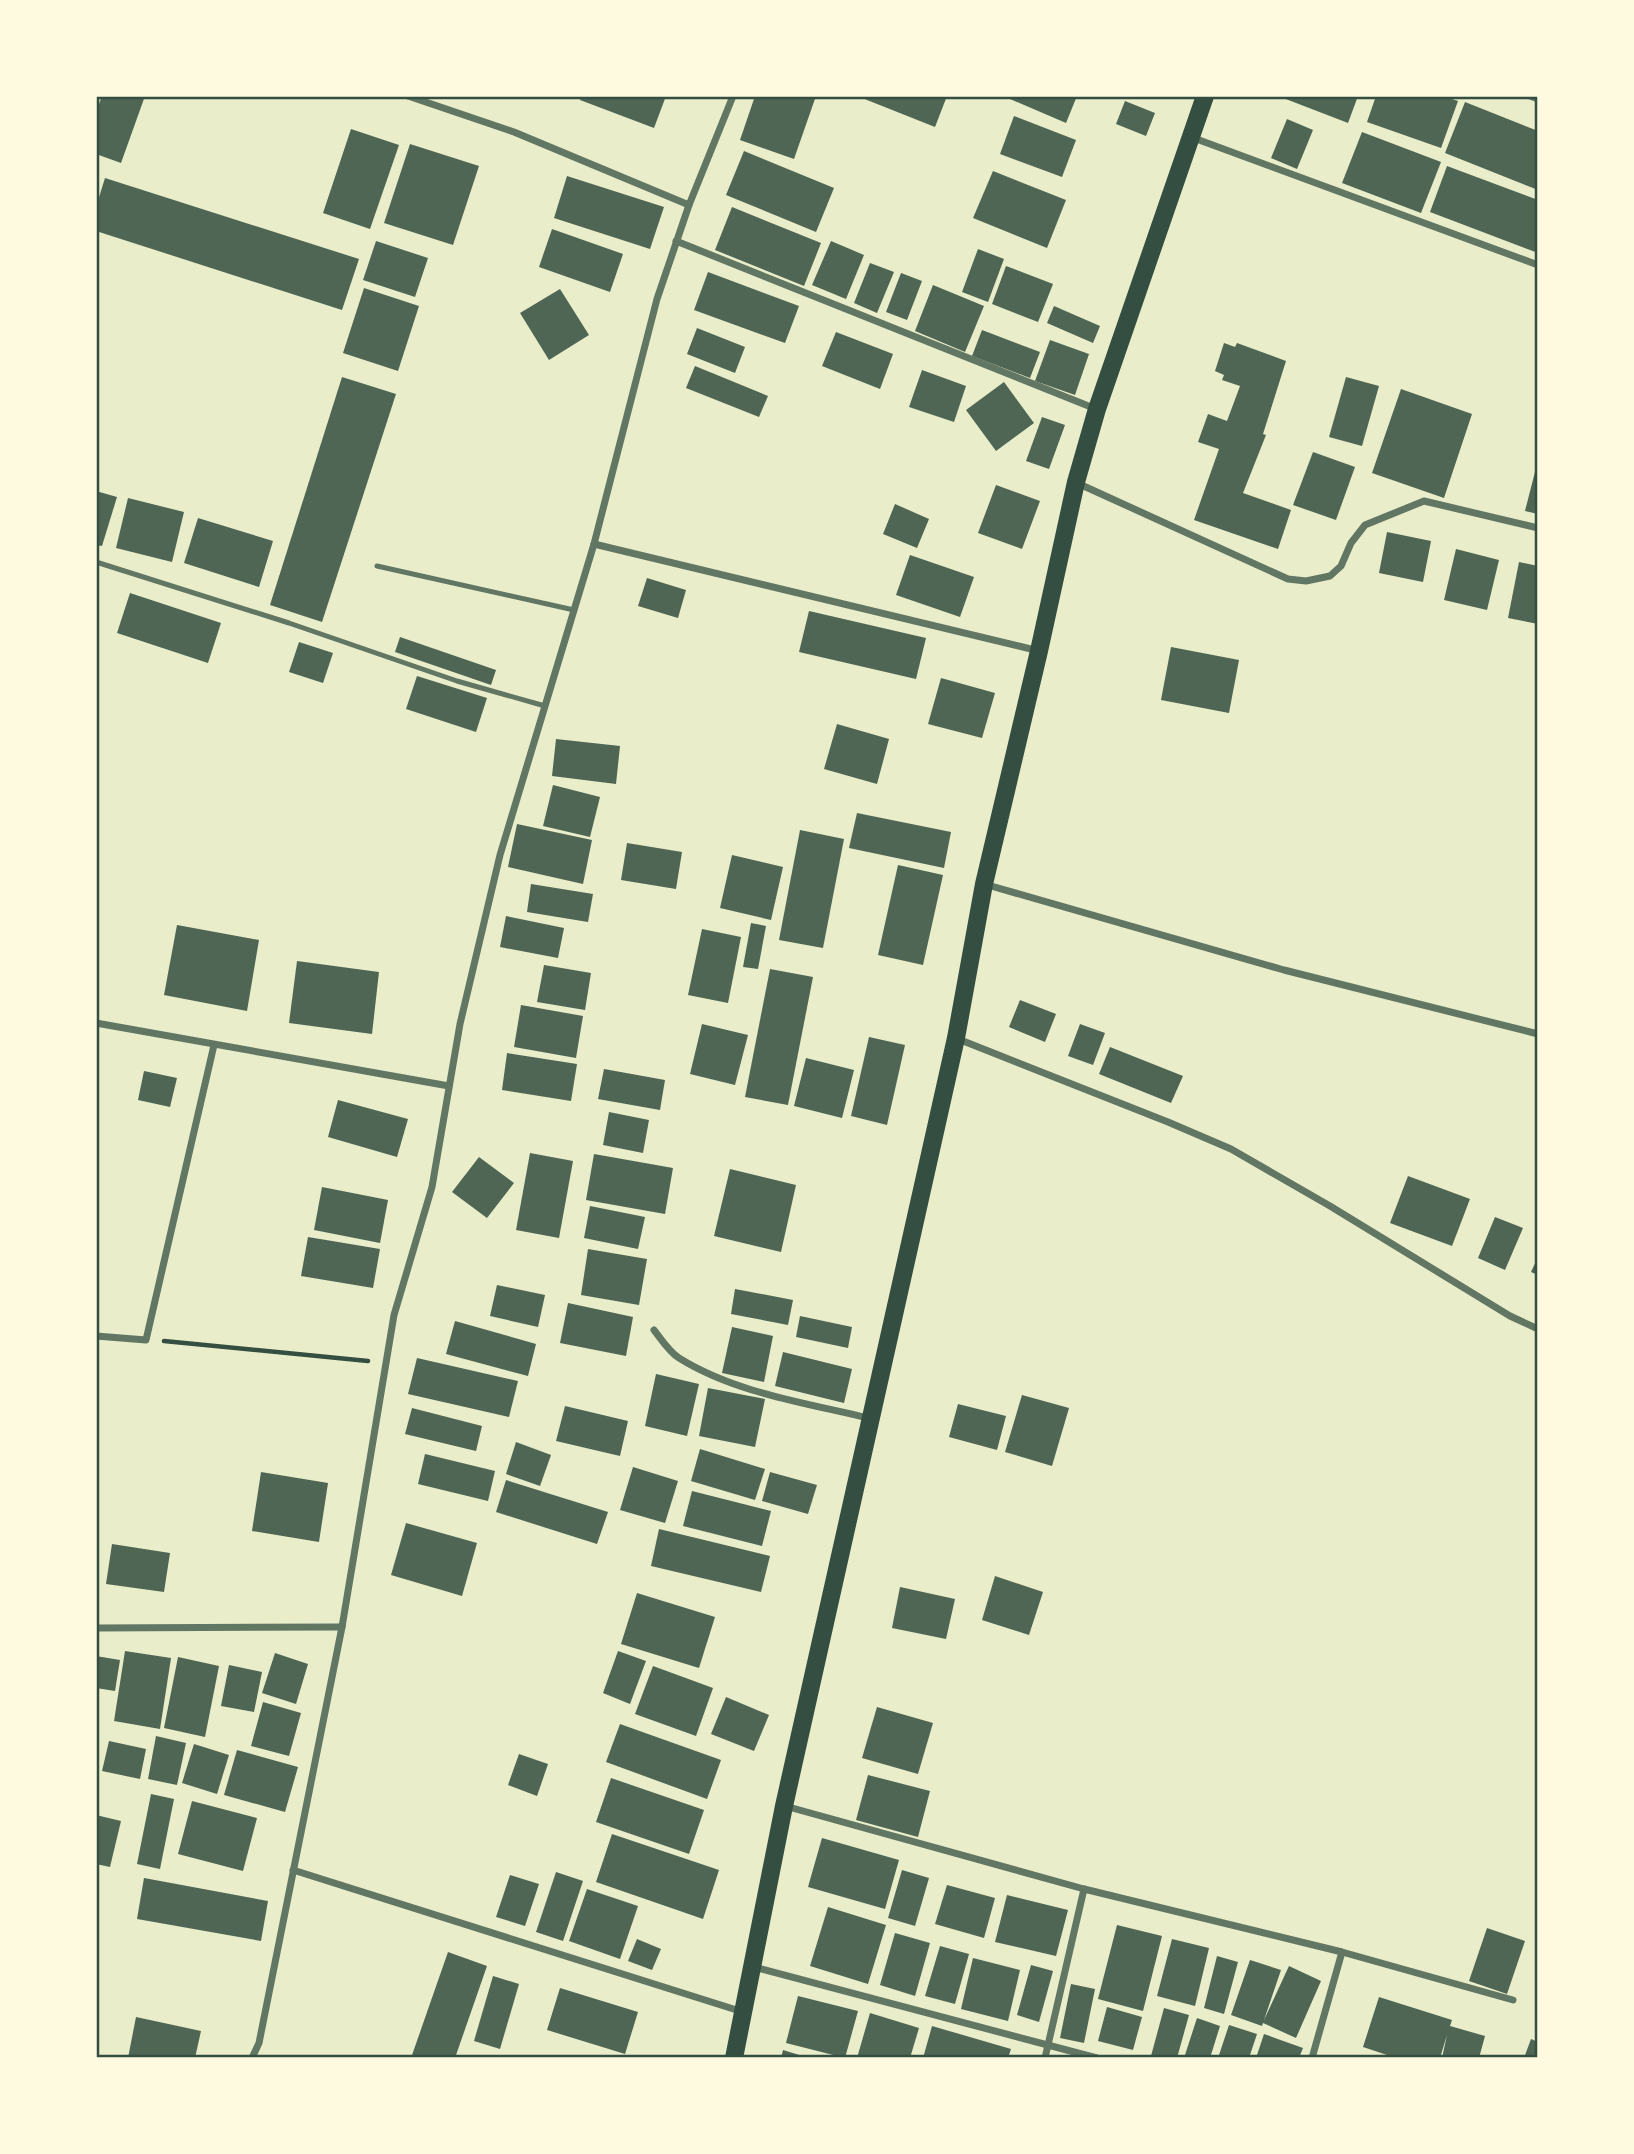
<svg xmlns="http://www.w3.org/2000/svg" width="1634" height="2154" font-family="'Exo 2',sans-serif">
<rect width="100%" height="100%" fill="#e9edc9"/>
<g fill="#4f6655">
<polygon points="102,96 145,96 121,163 96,154 96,112"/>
<polygon points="581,96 666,96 654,128 580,100"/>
<polygon points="755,96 816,96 794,159 740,140"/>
<polygon points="857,96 947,96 935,127"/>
<polygon points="1003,96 1077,96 1066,123"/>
<polygon points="1278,96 1358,96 1348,123"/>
<polygon points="1376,96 1443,96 1458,101 1441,148 1367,122"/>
<polygon points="1125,101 1155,113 1146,136 1116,124"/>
<polygon points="1465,102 1538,131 1538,190 1445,153"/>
<polygon points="1014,116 1076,140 1062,177 1000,154"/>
<polygon points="1287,119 1313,130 1297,169 1271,158"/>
<polygon points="351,129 399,145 370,229 323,213"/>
<polygon points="1362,132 1441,162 1421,213 1342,183"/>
<polygon points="410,144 479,166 453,245 384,223"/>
<polygon points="744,151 834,188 816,232 726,195"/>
<polygon points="1447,166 1538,200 1538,253 1430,212"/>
<polygon points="993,171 1066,200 1047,248 973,218"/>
<polygon points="567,176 664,207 650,249 554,218"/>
<polygon points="105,178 359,259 342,310 96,231 96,207"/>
<polygon points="732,207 821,243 804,286 715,250"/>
<polygon points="552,229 623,254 610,292 539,267"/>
<polygon points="376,241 428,258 415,297 363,280"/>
<polygon points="831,241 864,255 846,299 812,285"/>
<polygon points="978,249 1004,259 988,302 962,292"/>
<polygon points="870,263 894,272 877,313 854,303"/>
<polygon points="1006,266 1053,284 1038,322 992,304"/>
<polygon points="708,272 799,306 785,343 694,310"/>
<polygon points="901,273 922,281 907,320 886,312"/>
<polygon points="933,285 984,306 965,352 915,331"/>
<polygon points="364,288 419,306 398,371 343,353"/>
<polygon points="560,289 589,335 549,360 520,313"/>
<polygon points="1054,306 1100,326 1093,343 1047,323"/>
<polygon points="697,328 745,347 735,373 687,354"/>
<polygon points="982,330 1040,352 1030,378 972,356"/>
<polygon points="836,332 893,354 880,389 822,366"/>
<polygon points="1050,340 1089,354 1075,395 1035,381"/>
<polygon points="1224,343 1235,347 1237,343 1286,361 1263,434 1266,435 1243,493 1291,510 1278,549 1194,520 1219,449 1198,442 1208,414 1227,421 1240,386 1222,380 1224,375 1215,371"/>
<polygon points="695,366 768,396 759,417 686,388"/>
<polygon points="922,370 966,386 954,422 909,407"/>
<polygon points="342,377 396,394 322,622 270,605"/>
<polygon points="1346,377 1379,386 1362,446 1329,437"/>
<polygon points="1004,382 1034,423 996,451 966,410"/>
<polygon points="1401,389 1472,414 1444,498 1372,473"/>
<polygon points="1042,417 1065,425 1049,469 1026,461"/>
<polygon points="1313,452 1355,467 1336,520 1293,505"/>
<polygon points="1537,464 1538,464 1538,514 1525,511"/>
<polygon points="996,485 1040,501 1022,549 978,533"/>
<polygon points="96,491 117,497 102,546 96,545"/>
<polygon points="128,498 184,512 172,562 116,548"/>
<polygon points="895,504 929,519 917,548 883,534"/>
<polygon points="198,518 273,541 259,587 184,563"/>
<polygon points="1387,532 1431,541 1423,582 1379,573"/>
<polygon points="1456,549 1499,560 1487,610 1444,600"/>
<polygon points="910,555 974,577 960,617 896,595"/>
<polygon points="1519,562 1538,566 1538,624 1508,618"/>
<polygon points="647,578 686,590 678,618 638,606"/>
<polygon points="130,593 221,623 208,663 117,633"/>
<polygon points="809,611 926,638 916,679 799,652"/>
<polygon points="400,637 496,670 491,685 395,652"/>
<polygon points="299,642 333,653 323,683 289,672"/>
<polygon points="1171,647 1239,660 1229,713 1161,700"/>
<polygon points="417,676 487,698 476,732 406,709"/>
<polygon points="941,678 995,693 982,738 928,724"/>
<polygon points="837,724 889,739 877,784 824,769"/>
<polygon points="556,739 620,746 616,784 552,776"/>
<polygon points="553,785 600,797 590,837 543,826"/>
<polygon points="857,813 951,832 944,868 849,848"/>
<polygon points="517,824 592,840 583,884 508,867"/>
<polygon points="800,830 844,839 823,948 779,940"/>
<polygon points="627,843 682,852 676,889 621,880"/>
<polygon points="732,855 783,867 771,920 720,908"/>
<polygon points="898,865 943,875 923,965 878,955"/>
<polygon points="531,884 593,894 588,922 527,912"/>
<polygon points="506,916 564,928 558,958 500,947"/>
<polygon points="751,923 766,926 758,969 743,967"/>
<polygon points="177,925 259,940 247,1011 164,995"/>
<polygon points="702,929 741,937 728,1003 688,995"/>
<polygon points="297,961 379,972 372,1034 289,1023"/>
<polygon points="544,965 591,973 585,1010 537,1002"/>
<polygon points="770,969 813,977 788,1105 745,1097"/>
<polygon points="1020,1000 1056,1014 1045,1042 1009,1027"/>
<polygon points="521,1005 583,1016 576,1058 514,1047"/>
<polygon points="702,1024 748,1035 735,1085 690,1074"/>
<polygon points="1080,1024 1105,1033 1093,1065 1068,1056"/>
<polygon points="869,1037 905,1045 887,1125 851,1116"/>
<polygon points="1110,1047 1183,1076 1171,1103 1099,1074"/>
<polygon points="507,1053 577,1064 571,1101 502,1090"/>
<polygon points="806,1058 854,1070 842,1118 794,1106"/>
<polygon points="604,1069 665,1080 660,1110 598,1099"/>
<polygon points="144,1071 177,1078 170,1107 138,1100"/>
<polygon points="338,1100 408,1119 397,1157 328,1137"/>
<polygon points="609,1112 649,1120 643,1153 603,1145"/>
<polygon points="530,1153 573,1161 559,1238 516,1230"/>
<polygon points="594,1154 673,1168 665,1214 586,1200"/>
<polygon points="479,1157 514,1183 487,1218 452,1192"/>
<polygon points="730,1169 796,1185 781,1252 714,1236"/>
<polygon points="1408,1176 1470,1199 1452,1246 1390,1223"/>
<polygon points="322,1187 388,1200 380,1243 314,1230"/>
<polygon points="590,1206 645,1217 638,1249 584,1238"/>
<polygon points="1495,1217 1523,1228 1505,1270 1478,1258"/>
<polygon points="308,1237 380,1249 373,1288 301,1276"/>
<polygon points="588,1249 647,1259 639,1305 581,1295"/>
<polygon points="1538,1257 1538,1275 1531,1272"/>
<polygon points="497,1285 545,1295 538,1327 490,1316"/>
<polygon points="735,1289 793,1300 788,1325 731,1314"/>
<polygon points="568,1303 633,1317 626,1356 560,1343"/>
<polygon points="800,1316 852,1327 848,1348 796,1337"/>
<polygon points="455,1321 536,1344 528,1376 446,1354"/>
<polygon points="732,1327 773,1336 764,1382 722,1373"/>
<polygon points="783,1352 852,1369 844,1403 775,1386"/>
<polygon points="417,1358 518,1381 509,1417 408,1394"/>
<polygon points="656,1374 699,1384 687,1436 645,1426"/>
<polygon points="708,1388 765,1399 755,1447 699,1436"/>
<polygon points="1022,1395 1069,1408 1052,1466 1005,1452"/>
<polygon points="958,1404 1006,1416 997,1450 949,1437"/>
<polygon points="565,1406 628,1421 620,1456 556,1441"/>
<polygon points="412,1408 482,1426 476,1451 405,1434"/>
<polygon points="516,1442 551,1455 540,1486 506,1474"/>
<polygon points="700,1449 765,1469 755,1500 691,1481"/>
<polygon points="425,1454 495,1471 488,1501 418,1484"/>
<polygon points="633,1467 678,1481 665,1523 620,1510"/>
<polygon points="261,1472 328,1483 319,1542 252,1531"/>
<polygon points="770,1472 817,1485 808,1514 762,1501"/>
<polygon points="506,1480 608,1512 597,1544 496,1512"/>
<polygon points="692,1491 771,1511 762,1546 683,1526"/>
<polygon points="406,1523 477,1543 462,1596 391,1575"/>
<polygon points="659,1529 770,1556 761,1592 651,1566"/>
<polygon points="112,1544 170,1553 164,1592 106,1584"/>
<polygon points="995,1576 1043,1592 1029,1635 982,1620"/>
<polygon points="900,1587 955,1599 946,1639 892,1628"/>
<polygon points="637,1593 715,1617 699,1668 621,1644"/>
<polygon points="125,1651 171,1658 160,1729 114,1721"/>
<polygon points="618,1651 646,1661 630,1704 603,1693"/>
<polygon points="275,1653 308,1664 296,1704 262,1693"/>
<polygon points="96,1656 120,1660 115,1691 96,1688"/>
<polygon points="178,1657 219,1666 205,1737 164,1728"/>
<polygon points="229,1665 262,1672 254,1712 221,1706"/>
<polygon points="653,1666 713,1688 696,1736 635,1714"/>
<polygon points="726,1697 769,1715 754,1751 711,1734"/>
<polygon points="263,1702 301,1713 289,1756 251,1746"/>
<polygon points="877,1707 933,1723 918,1774 862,1758"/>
<polygon points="620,1724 721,1760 707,1799 606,1762"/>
<polygon points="156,1736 186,1743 177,1785 148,1779"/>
<polygon points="109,1741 146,1749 140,1779 102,1771"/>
<polygon points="194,1744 229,1755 217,1794 182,1783"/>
<polygon points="237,1750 298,1767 285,1812 224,1795"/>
<polygon points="519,1754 548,1764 537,1796 508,1785"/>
<polygon points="868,1775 930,1791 918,1837 856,1820"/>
<polygon points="611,1778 704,1810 689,1854 596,1822"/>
<polygon points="151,1794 174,1799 160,1869 137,1864"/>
<polygon points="192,1801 257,1818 243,1871 178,1854"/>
<polygon points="96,1815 121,1821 110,1867 96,1864"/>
<polygon points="612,1834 719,1870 703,1919 596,1882"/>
<polygon points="822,1838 899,1860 885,1909 808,1887"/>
<polygon points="902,1870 929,1878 915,1926 888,1918"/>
<polygon points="556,1872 583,1881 563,1941 536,1932"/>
<polygon points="510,1875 539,1884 525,1926 496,1917"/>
<polygon points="144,1878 268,1901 261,1941 137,1919"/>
<polygon points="947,1885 995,1898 984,1938 935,1924"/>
<polygon points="587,1889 638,1906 620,1959 569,1941"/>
<polygon points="1007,1895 1068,1910 1056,1956 995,1942"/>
<polygon points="828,1907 886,1925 868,1984 810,1966"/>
<polygon points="1117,1925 1162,1936 1143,2011 1098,1999"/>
<polygon points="1487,1928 1525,1941 1507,1994 1469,1981"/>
<polygon points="895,1933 930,1943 915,1996 880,1985"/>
<polygon points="637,1939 661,1949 652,1970 628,1961"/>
<polygon points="1172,1939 1209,1948 1195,2006 1157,1996"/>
<polygon points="940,1946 969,1954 955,2004 925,1996"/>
<polygon points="448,1952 487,1966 455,2058 411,2058"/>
<polygon points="1217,1956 1238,1962 1224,2014 1204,2008"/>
<polygon points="973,1958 1020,1970 1008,2021 961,2009"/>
<polygon points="1250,1960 1281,1970 1264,2020 1289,1966 1321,1981 1296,2038 1263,2023 1262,2026 1231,2015"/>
<polygon points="1031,1965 1053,1971 1039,2022 1017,2015"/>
<polygon points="493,1976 519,1984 500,2049 474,2041"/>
<polygon points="1071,1984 1095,1989 1084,2043 1060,2038"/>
<polygon points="560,1988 638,2012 625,2054 547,2030"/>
<polygon points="798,1996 858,2011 845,2058 786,2043"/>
<polygon points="1379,1997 1452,2020 1450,2026 1485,2036 1479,2058 1442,2058 1447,2035 1440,2058 1396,2058 1363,2047"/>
<polygon points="1107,2007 1142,2017 1133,2050 1098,2041"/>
<polygon points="1164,2008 1189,2015 1177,2058 1151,2056"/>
<polygon points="870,2013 919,2028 910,2058 857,2058"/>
<polygon points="136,2017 201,2031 195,2058 128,2058"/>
<polygon points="1197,2018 1220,2026 1210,2058 1184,2058"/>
<polygon points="1229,2025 1257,2034 1249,2058 1218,2058"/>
<polygon points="932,2026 1011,2049 1008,2058 923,2058"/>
<polygon points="1264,2034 1303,2048 1299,2058 1256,2058"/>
<polygon points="1531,2039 1538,2042 1538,2058 1524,2058"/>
<polygon points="783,2050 806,2057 806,2058 781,2058"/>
</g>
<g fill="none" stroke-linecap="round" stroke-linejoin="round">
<polyline stroke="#344e41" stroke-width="4.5" points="164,1341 368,1361"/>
<g stroke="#617663" stroke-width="5">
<polyline points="96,562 289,623 457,681 545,706"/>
<polyline points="377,566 574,610"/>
</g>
<g stroke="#617663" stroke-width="7">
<polyline points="408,96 514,132 689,205"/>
<polyline points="1530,96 1538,99"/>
<polyline points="1191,137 1538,265"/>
<polyline points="676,241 1096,409"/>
<polyline points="1077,483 1288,579 1306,581 1330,576 1341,566 1351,543 1365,525 1424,501 1538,528"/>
<polyline points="594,544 1039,651"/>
<polyline points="984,884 1284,970 1538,1034"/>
<polyline points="96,1023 449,1086"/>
<polyline points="958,1039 1168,1122 1231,1149 1330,1206 1510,1316 1538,1329"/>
<path d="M 654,1330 C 661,1339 669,1352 679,1358 C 735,1393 806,1403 868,1418"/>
<polyline points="96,1336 146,1340 214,1045"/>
<polyline points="96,1628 342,1627"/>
<polyline points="785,1806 1084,1889 1342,1952 1513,2000"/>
<polyline points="293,1870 743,2012"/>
<polyline points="754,1967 1097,2058"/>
<polyline points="252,2058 259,2043 342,1627 394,1315 432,1187 460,1024 500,855 594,544 657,299 689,205 733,96"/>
<polyline points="1045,2058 1084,1889"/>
<polyline points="1312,2058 1342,1952"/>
</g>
<polyline stroke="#344e41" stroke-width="18" points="734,2058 784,1806 956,1038 984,884 1039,651 1076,482 1097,409 1205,96"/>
</g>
<rect width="1634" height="2154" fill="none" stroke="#fefae0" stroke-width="196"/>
<rect x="98" y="98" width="1438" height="1958" fill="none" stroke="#344e41" stroke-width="2.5"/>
</svg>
